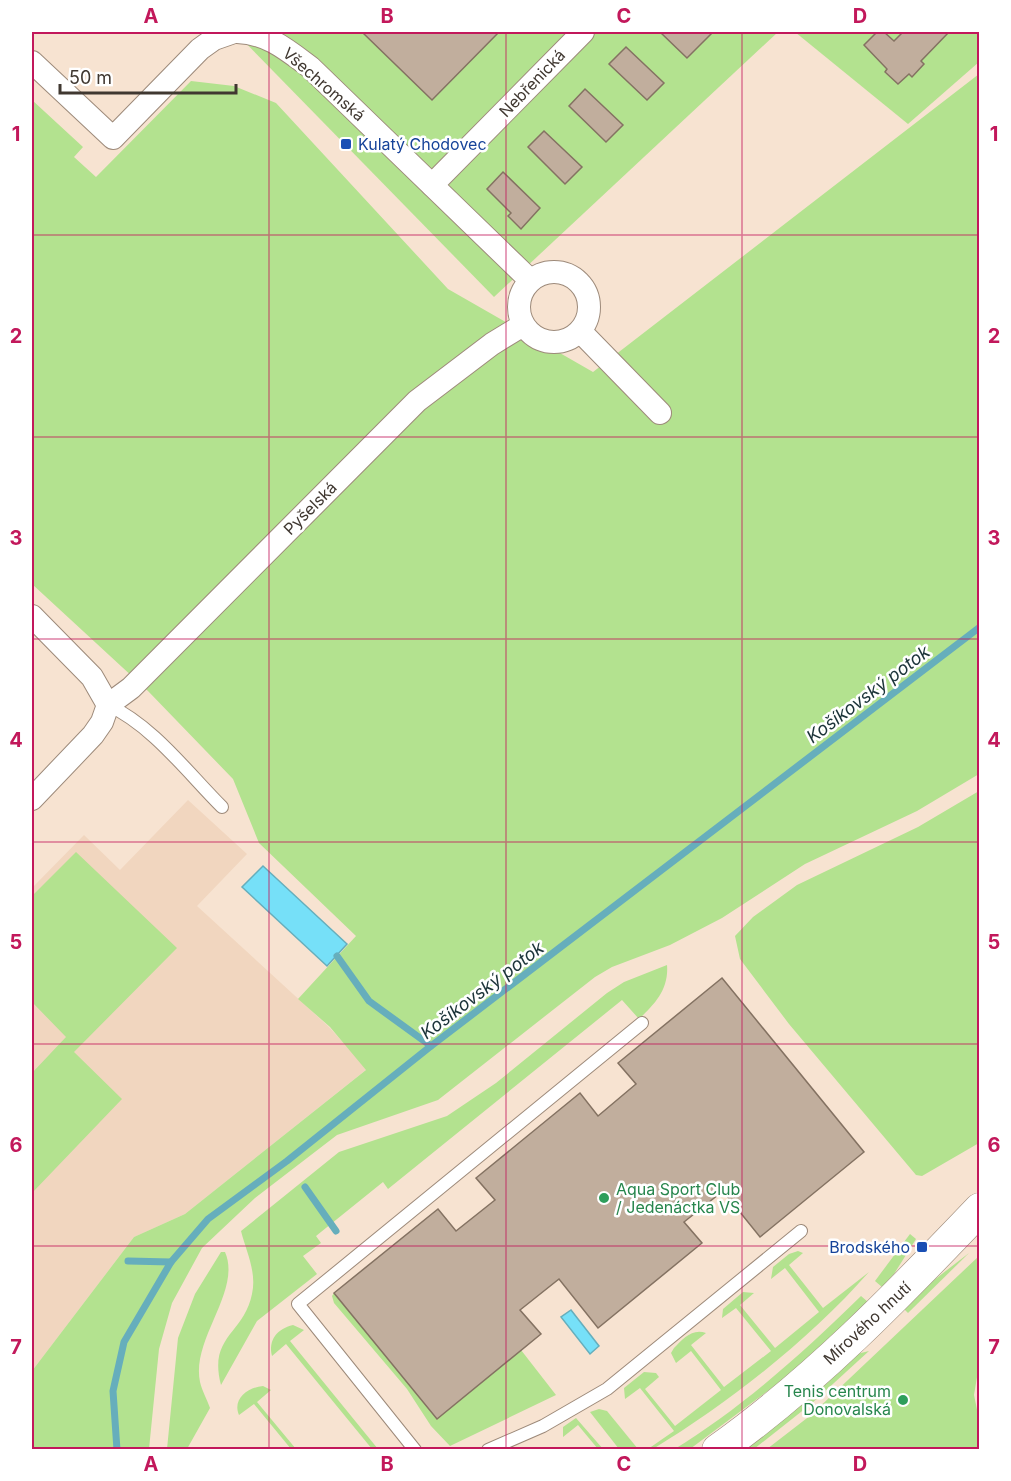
<svg xmlns="http://www.w3.org/2000/svg" width="1011" height="1481" font-family="Inter,sans-serif">
<rect width="100%" height="100%" fill="#f7e3d1"/>
<polygon fill="#f1d6bf" points="188,800 247,854 197,906 329,1027 367,1069 185,1214 134,1237 32,1371 32,888 84,835 120,870"/>
<g fill="#b3e28f">
<polygon points="235,32 778,32 494,297"/>
<polygon points="795,32 979,32 979,62 908,124"/>
<polygon points="979,74 979,774 917,811 805,864 722,918 670,945 612,967 595,977 438,1100 337,1135 255,1198 202,1248 172,1303 159,1349 149,1449 32,1449 32,1371 134,1237 185,1214 366,1070 330,1027 298,999 356,936 259,843 233,779 148,691 32,584 32,100 83,147 74,157 96,177 191,81 234,86 276,103 448,289 593,372"/>
<polygon points="979,791 979,1143 922,1176 916,1175 789,1024 740,959 735,936 753,917 797,885 918,827"/>
<polygon points="76,852 177,948 74,1052 122,1099 32,1193 32,1073 66,1037 32,1002 32,896"/>
<path d="M 667,965 C 669,989 655,1004 639,1019 L 622,1000 L 388,1189 L 383,1182 L 316,1236 L 321,1243 L 303,1256 L 317,1274 L 257,1321 L 221,1385 C 208,1336 244,1334 252,1294 C 257,1272 246,1251 241,1231 L 339,1152 L 447,1116 L 496,1083 L 607,993 L 624,982 Z"/>
<polygon points="910,1234 916,1239 894,1274 882,1287 875,1281"/>
<path d="M 798,1251 L 803,1253 L 789,1265 L 823,1308 L 869,1272 C 810,1339 729,1403 653,1449 L 648,1449 L 674,1431 L 640,1388 L 625,1399 L 624,1388 L 644,1372 L 656,1373 L 659,1377 L 645,1389 L 675,1426 L 721,1390 L 691,1351 L 676,1363 L 671,1353 L 674,1348 C 683,1339 692,1328 706,1333 L 691,1345 L 724,1387 L 771,1351 L 736,1308 L 722,1318 L 723,1309 L 743,1292 L 754,1293 L 740,1305 L 775,1348 L 819,1312 L 785,1268 L 771,1279 L 773,1267 L 789,1254 Z"/>
<path d="M 221,1252 L 225,1252 C 242,1291 191,1339 200,1382 C 202,1391 207,1399 210,1408 L 187,1449 L 167,1449 L 178,1338 L 195,1294 Z"/>
<polygon points="969,1253 908,1313 904,1309 929,1284"/>
<polygon points="979,1256 980,1359 974,1395 979,1419 979,1449 767,1449 811,1415"/>
<polygon points="334,1293 521,1350 556,1395 450,1446 431,1426 407,1389 334,1303 332,1296"/>
<path d="M 861,1296 L 868,1302 L 792,1373 L 690,1449 L 673,1450 C 742,1408 804,1352 861,1296 Z"/>
<path d="M 293,1325 L 304,1330 L 290,1341 L 378,1449 L 372,1449 L 286,1344 L 272,1356 C 268,1340 277,1329 293,1325 Z"/>
<polygon points="869,1351 811,1404 754,1449 742,1450 857,1354"/>
<path d="M 263,1386 L 271,1390 L 257,1402 L 296,1449 L 291,1449 L 254,1404 L 239,1415 C 232,1399 248,1387 263,1386 Z"/>
<polygon points="599,1409 607,1411 638,1449 619,1449 590,1412"/>
<polygon points="576,1418 603,1449 598,1449 578,1425 563,1437 563,1427"/>
</g>
<g fill="#76e0f8" stroke="#66aebc" stroke-width="1.5">
<polygon points="263,866 347,944 327,966 242,887"/>
<polygon points="571,1310 599,1346 590,1354 561,1317"/>
</g>
<g fill="none" stroke-linecap="round" stroke-linejoin="round">
<g stroke="#66aebc" stroke-width="7">
<polyline points="337,956 369,1001 431,1046"/>
<polyline points="305,1187 336,1231"/>
<polyline points="128,1261 171,1262"/>
<polyline points="117,1450 113,1391 124,1342 171,1262 208,1219 287,1161 431,1046 980,627"/>
</g>
</g>
<g fill="#c1ae9d" stroke="#847262" stroke-width="1.5">
<polygon points="362,32 499,32 432,100"/>
<polygon points="660,32 713,32 687,58"/>
<polygon points="877,32 884,32 894,41 903,32 949,32 921,61 924,64 912,77 909,74 898,84 885,72 887,69 864,45"/>
<polygon points="626,47 664,83 647,100 609,64"/>
<polygon points="585,89 623,125 606,142 569,106"/>
<polygon points="544,131 582,167 565,184 528,147"/>
<polygon points="503,172 540,208 521,229 508,216 511,213 487,189"/>
<polygon points="722,978 864,1152 760,1237 723,1191 684,1222 702,1243 598,1328 559,1279 520,1310 541,1334 437,1419 334,1293 438,1209 456,1231 495,1200 476,1178 580,1093 598,1116 636,1084 618,1063"/>
</g>
<g fill="none" stroke-linecap="round" stroke-linejoin="round">
<defs>
<g id="service">
<path d="M 108,705 C 153,726 187,772 222,807"/>
<polyline points="415,1450 298,1304 642,1023"/>
<polyline points="488,1450 543,1426 607,1389 801,1231"/>
</g>
<g id="minor">
<path d="M 237,32 C 267,33 286,49 310,67 L 530,280"/>
<polyline points="32,62 113,138 200,49 214,39 234,32"/>
<polyline points="432,185 583,32"/>
<circle cx="554" cy="307" r="35"/>
<polyline points="580,331 660,413"/>
<polyline points="32,616 92,677 108,705"/>
<polyline points="32,799 93,735 102,722 108,705 131,688 417,401 492,344 523,325"/>
</g>
<path id="secondary" d="M 718,1450 C 815,1381 898,1295 980,1209"/>
</defs>
<use href="#service" stroke="#9d8a7a" stroke-width="14"/>
<use href="#minor" stroke="#9d8a7a" stroke-width="24"/>
<use href="#secondary" stroke="#9d8a7a" stroke-width="33"/>
<use href="#service" stroke="#fff" stroke-width="12"/>
<use href="#minor" stroke="#fff" stroke-width="22"/>
<use href="#secondary" stroke="#fff" stroke-width="32"/>
</g>
<path fill="none" stroke="#c2185b" stroke-width="1.5" stroke-opacity="0.55" d="M 269,32 L 269,1450M 506,32 L 506,1450M 742,32 L 742,1450M 32,235 L 980,235M 32,437 L 980,437M 32,639 L 980,639M 32,842 L 980,842M 32,1044 L 980,1044M 32,1246 L 980,1246"/>
<g fill="#1a4fb4" stroke="#fff" stroke-width="2">
<rect x="340" y="138" width="12" height="12" rx="3"/>
<rect x="916" y="1241" width="12" height="12" rx="3"/>
</g>
<g fill="#2e9e5b" stroke="#fff" stroke-width="2">
<circle cx="604" cy="1198" r="6"/>
<circle cx="903" cy="1400" r="6"/>
</g>
<g text-anchor="middle" dominant-baseline="central" stroke-width="5" stroke-linejoin="round" paint-order="stroke">
<g font-size="16" fill="#403831" stroke="#fff">
<text transform="translate(532 83) rotate(-46)">Nebřenická</text>
<text transform="translate(324 84) rotate(41)">Všechromská</text>
<text transform="translate(310 508) rotate(-45)">Pyšelská</text>
<text transform="translate(867 1323) rotate(-43)">Mírového hnutí</text>
</g>
<g font-size="16" fill="#164399" stroke="#fff" text-anchor="start">
<text x="358" y="144">Kulatý Chodovec</text>
<text x="910" y="1247" text-anchor="end">Brodského</text>
</g>
<g font-size="16" fill="#27864d" stroke="#fff" text-anchor="start">
<text x="616" y="1189">Aqua Sport Club<tspan x="616" dy="18">/ Jedenáctka VS</tspan></text>
<text x="891" y="1391" text-anchor="end">Tenis centrum<tspan x="891" dy="18">Donovalská</tspan></text>
</g>
<g font-size="18" font-style="italic" fill="#1c3439" stroke="#fff">
<text transform="translate(868 694) rotate(-37)">Košíkovský potok</text>
<text transform="translate(482 990) rotate(-37)">Košíkovský potok</text>
</g>
</g>
<rect width="1011" height="1481" fill="none" stroke="#ffffff" stroke-width="66"/>
<path d="M60 84v9h176v-9" fill="none" stroke="#403831" stroke-width="3"/>
<text x="69" y="84" font-size="18" fill="#403831" stroke="#ffffff" stroke-width="4.5" paint-order="stroke">50 m</text>
<rect x="33" y="33" width="945" height="1415" fill="none" stroke="#c2185b" stroke-width="2"/>
<g font-size="20" text-anchor="middle" font-weight="bold" fill="#c2185b">
<text x="151" y="23">A</text>
<text x="387" y="23">B</text>
<text x="624" y="23">C</text>
<text x="860" y="23">D</text>
<text x="16" y="141">1</text>
<text x="994" y="141">1</text>
<text x="16" y="343">2</text>
<text x="994" y="343">2</text>
<text x="16" y="545">3</text>
<text x="994" y="545">3</text>
<text x="16" y="747">4</text>
<text x="994" y="747">4</text>
<text x="16" y="949">5</text>
<text x="994" y="949">5</text>
<text x="16" y="1152">6</text>
<text x="994" y="1152">6</text>
<text x="16" y="1354">7</text>
<text x="994" y="1354">7</text>
<text x="151" y="1471">A</text>
<text x="387" y="1471">B</text>
<text x="624" y="1471">C</text>
<text x="860" y="1471">D</text>
</g>
</svg>
